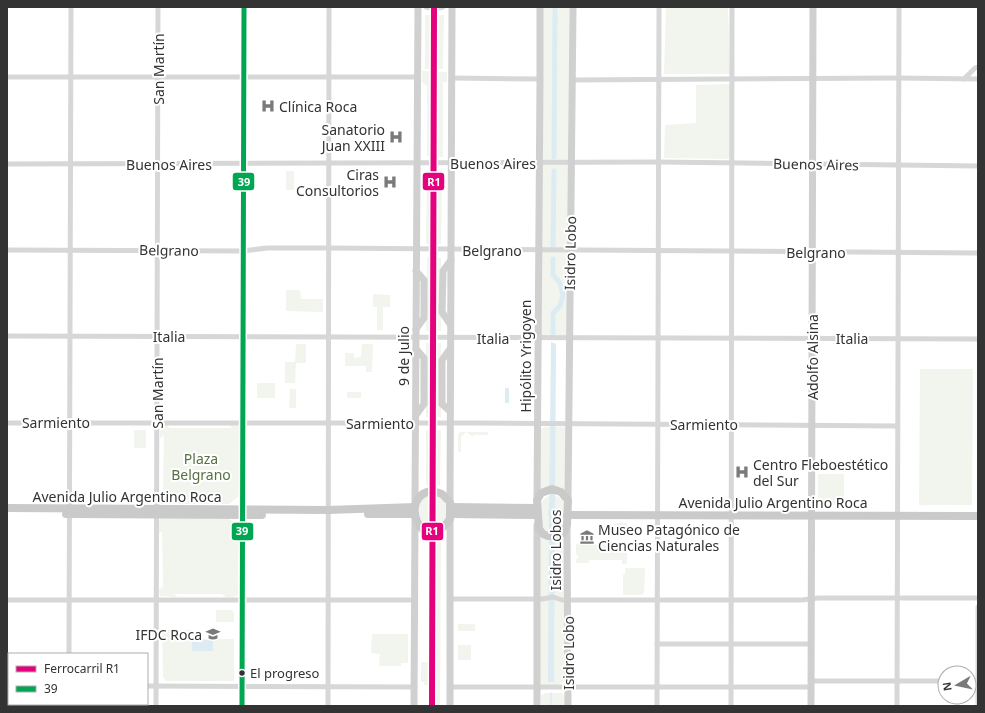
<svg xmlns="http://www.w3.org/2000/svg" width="985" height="713" font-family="'Noto Sans',sans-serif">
<rect width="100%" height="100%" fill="#fff"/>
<g fill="#f1f5ed">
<polygon points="543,7 569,7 568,338 541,336"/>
<polygon points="666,7 728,7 730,74 664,74"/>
<polygon points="425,15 444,15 443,69 425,69"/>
<polygon points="422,71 447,72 447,82 443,82 443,157 427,156 427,86 422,82"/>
<polygon points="730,84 730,159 664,158 665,125 696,123 696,85"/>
<polygon points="427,170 442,170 441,244 426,244"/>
<rect x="286" y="171" width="8" height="19"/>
<polygon points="427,257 441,258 441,331 426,331"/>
<polygon points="286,290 300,290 301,299 323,299 323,312 286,311"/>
<polygon points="373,294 390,295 390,307 383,307 383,330 377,330 377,307 373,307"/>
<rect x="426" y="343" width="15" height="74"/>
<polygon points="296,344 306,344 306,363 296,363 295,383 285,383 285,362 295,362"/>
<polygon points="362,344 373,344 372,372 366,372 366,366 345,366 345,353 354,353 354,358 361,357"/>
<polygon points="920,369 973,369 972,505 919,505"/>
<rect x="257" y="383" width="18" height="15"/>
<polygon points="290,389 296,389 296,408 289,408"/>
<rect x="347" y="392" width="14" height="6"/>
<polygon points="164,424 167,424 169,428 232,428 230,425 238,425 239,428 239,496 229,504 161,504 160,498 163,494 164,435 160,438 160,427"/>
<polygon points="545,427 564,427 566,429 566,492 542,491 539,488 540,429"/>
<rect x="134" y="430" width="12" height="18"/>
<polygon points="426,430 441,430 440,486 435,484 426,485"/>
<polygon points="460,432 488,432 488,435 473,435 473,437 466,432 461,437 461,452 458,452 458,435"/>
<polygon points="818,474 844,474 844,505 822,505 818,502"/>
<path d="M 430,494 C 433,495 437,494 439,496 C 448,501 448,516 445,524 L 430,530 L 419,521 L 419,501 Z"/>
<path d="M 553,495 C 556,496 559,497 561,499 C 565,502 564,507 564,511 C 564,525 561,536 544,530 C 537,519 536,497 553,495 Z"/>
<polygon points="162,517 229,518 239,528 238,594 237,596 227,598 222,594 174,594 177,597 160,596 159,590 163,586 162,532 159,533 159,521"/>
<polygon points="617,523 627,523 627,526 624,526 611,533 598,533"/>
<polygon points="544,537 563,537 564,538 565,681 557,685 541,685 539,684 540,539"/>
<polygon points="441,540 440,706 432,706 432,541"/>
<polygon points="576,544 627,545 627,564 622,564 622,560 589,560 589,563 576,563 576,560 578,558 578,556 576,554"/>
<polygon points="625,568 645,568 644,593 642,595 623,595 623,575 625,574"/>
<polygon points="216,610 232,610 234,613 234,622 216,622"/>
<rect x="458" y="624" width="17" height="7"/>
<polygon points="162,630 191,630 192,639 234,639 234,679 233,681 166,681 163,677"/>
<polygon points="372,634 408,634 408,663 401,663 401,666 379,666 380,654 371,653"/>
<rect x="458" y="645" width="13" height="15"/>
<polygon points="421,662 429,662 428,685 424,685 424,682 421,682"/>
<polygon points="545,693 562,693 565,697 565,706 541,706 541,696"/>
</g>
<g fill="#ddebf3">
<polygon points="551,342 556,344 555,511 556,512 556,516 555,516 554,682 548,682 549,516 548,515 548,511 549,511"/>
<rect x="505" y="388" width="4" height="15"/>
<rect x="192" y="640" width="21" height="11"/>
</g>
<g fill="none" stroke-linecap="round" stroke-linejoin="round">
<polyline stroke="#ddebf3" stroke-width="1.5" points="551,706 551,693"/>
<g stroke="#ddebf3" stroke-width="5">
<polyline points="554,157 555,7"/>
<polyline points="553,247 554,171"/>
<polyline points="553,334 553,313 560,306 563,295 560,283 553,275 553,259"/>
</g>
<g stroke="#d7d7d7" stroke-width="5">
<polyline points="426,7 434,9 443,7"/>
<polyline points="7,77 418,77"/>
<polyline points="452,78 540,79"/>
<polyline points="964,79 975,68 978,67"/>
<polyline points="572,80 898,78 978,79"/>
<polyline points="7,164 659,162 978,166"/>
<polyline points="7,250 243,251 267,248 329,248 978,253"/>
<polyline points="7,336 978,339"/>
<polyline points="7,423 478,423 897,426"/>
<polyline points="450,599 542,599 553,597 562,600 802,600 818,598 978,598"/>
<polyline points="7,600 415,600"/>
<polyline points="657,644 811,644"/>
<polyline points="69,654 71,7"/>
<polyline points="811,681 945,681"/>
<polyline points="969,681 978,681"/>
<polyline points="7,686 9,686"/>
<polyline points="147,686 415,687"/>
<polyline points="450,687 811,687"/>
<polyline points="68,706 69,704"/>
<polyline points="156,706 158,7"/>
<polyline points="242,706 244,7"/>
<polyline points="328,706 329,7"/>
<polyline points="657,706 659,7"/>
<polyline points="731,706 732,7"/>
<polyline points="897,706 899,7"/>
<polyline points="978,706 978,607"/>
</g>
<g stroke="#d0d0d0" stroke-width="7">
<polyline points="450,324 442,312 443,271 451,260"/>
<polyline points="416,329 424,318 424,280 416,271"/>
<polyline points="416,349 424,358 424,404 416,415"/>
<polyline points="450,411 442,404 442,360 450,349"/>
<polyline points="537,500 540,79 540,7"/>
<polyline points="568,500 573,7"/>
<polyline points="415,502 418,7"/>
<polyline points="450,502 452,7"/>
<polyline points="567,525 568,706"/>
<polyline points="414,706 415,517"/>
<polyline points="450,706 450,519"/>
<polyline points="537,706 537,525"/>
<polyline points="811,706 813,7"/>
</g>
<g stroke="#cacaca" stroke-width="8">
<polygon points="552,489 561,492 568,500 567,525 563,533 556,536 548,536 543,534 539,529 537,500 541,493"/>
<path d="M 433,491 L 442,494 L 450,502 L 450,519 C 422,560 396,494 433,491 Z"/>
<polyline points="450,507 537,508"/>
<polyline points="7,508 328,510 415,507"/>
<polyline points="66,514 262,515"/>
<polyline points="368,514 415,514"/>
<polyline points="450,514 537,515"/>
<polyline points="567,515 978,516"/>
</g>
<defs>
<polyline id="bus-1" points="242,706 244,7"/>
</defs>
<use href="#bus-1" stroke="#fff" stroke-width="8"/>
<use href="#bus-1" stroke="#00a651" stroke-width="5"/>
<defs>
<polyline id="rail-1" points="432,706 434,7"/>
</defs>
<use href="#rail-1" stroke="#fff" stroke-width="9"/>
<use href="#rail-1" stroke="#e5007d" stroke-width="6"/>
</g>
<defs>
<symbol id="hospital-bare" viewBox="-9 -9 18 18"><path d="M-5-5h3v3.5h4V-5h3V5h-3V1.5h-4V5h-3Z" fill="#7a7a7a" stroke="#fff" stroke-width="2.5" paint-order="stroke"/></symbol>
<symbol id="museum-bare" viewBox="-9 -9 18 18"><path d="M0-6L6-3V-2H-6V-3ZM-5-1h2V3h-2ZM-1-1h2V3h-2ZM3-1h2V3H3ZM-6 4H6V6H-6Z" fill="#7a7a7a" stroke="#fff" stroke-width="2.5" paint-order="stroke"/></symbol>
<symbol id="university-bare" viewBox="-9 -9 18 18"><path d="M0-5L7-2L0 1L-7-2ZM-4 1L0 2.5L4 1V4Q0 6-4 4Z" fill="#7a7a7a" stroke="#fff" stroke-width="2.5" paint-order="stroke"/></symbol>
</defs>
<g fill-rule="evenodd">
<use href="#hospital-bare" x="258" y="96" width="20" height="20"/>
<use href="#hospital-bare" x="386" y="127" width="20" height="20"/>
<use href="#hospital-bare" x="380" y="172" width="20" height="20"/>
<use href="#hospital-bare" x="732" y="462" width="20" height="20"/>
<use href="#museum-bare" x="577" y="527" width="20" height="20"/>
<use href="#university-bare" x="203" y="624" width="20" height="20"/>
</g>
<circle fill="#333" stroke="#fff" stroke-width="1.5" cx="242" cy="673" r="3.5"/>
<g text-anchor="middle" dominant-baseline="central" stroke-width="4" stroke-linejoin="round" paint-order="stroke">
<g font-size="13" fill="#333" stroke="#fff" text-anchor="start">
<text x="250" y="673">El progreso</text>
</g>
<g font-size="14" fill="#333" stroke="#fff">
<text transform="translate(158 69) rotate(-90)">San Martín</text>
<text x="493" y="163">Buenos Aires</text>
<text x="169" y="164">Buenos Aires</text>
<text transform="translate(816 164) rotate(1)">Buenos Aires</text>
<text transform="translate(169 250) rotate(1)">Belgrano</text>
<text x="492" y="250">Belgrano</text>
<text x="816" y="252">Belgrano</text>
<text transform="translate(570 253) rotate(-89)">Isidro Lobo</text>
<text x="169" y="336">Italia</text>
<text x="493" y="338">Italia</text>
<text x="852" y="338">Italia</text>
<text transform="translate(403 356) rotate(-90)">9 de Julio</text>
<text transform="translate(525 356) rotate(-90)">Hipólito Yrigoyen</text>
<text transform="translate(812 357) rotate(-90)">Adolfo Alsina</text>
<text transform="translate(157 393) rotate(-90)">San Martín</text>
<text x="56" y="422">Sarmiento</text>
<text x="380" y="423">Sarmiento</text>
<text x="704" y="424">Sarmiento</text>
<text x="127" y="496">Avenida Julio Argentino Roca</text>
<text x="773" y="502">Avenida Julio Argentino Roca</text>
<text transform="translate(555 550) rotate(-90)">Isidro Lobos</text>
<text transform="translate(568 653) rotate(-90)">Isidro Lobo</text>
</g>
<g font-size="14" fill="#333" stroke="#fff" text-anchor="start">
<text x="279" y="106">Clínica Roca</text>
<text x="385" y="129" text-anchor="end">Sanatorio<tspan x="385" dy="16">Juan XXIII</tspan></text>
<text x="379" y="174" text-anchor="end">Ciras<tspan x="379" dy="16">Consultorios</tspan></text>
<text x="753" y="464">Centro Fleboestético<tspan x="753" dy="16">del Sur</tspan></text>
<text x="598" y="529">Museo Patagónico de<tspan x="598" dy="16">Ciencias Naturales</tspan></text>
<text x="202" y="634" text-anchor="end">IFDC Roca</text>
</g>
<g font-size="14" fill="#56703f" stroke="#fff">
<text x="201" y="458">Plaza<tspan x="201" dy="16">Belgrano</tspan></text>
</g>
</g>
<g stroke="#fff" stroke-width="1.5">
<rect x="232" y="172" width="23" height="19" rx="4" fill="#00a651"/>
<rect x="422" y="172" width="23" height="19" rx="4" fill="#e5007d"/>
<rect x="231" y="522" width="23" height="19" rx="4" fill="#00a651"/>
<rect x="421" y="522" width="23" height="19" rx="4" fill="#e5007d"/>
</g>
<g font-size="11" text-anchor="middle" font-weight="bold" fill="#fff">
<text x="244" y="186">39</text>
<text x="434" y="186">R1</text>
<text x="242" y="535">39</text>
<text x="432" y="535">R1</text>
</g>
<rect width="985" height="713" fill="none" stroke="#333333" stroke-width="16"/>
<rect x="8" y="653" width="140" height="52" fill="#ffffff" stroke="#adadad"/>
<rect x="16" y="666" width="20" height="6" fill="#e5007d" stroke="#adadad"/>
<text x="44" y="673" font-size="12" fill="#333333">Ferrocarril R1</text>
<rect x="16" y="686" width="20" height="6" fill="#00a651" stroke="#adadad"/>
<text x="44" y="693" font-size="12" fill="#333333">39</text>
<g transform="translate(957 685) rotate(261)"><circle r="19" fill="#ffffff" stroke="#adadad"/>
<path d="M0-3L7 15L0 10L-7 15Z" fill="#7a7a7a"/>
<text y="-6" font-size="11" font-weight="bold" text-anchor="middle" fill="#333333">N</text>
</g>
</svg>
